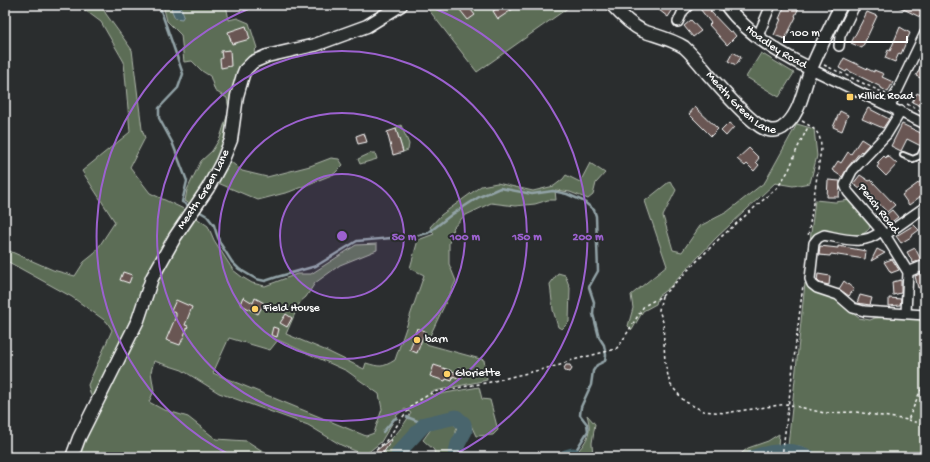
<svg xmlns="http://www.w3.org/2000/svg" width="930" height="462" font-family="'Gochi Hand',sans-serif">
<rect width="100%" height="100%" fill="#2a2d2e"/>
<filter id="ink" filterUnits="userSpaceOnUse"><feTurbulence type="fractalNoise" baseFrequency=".025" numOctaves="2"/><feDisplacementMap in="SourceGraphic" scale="8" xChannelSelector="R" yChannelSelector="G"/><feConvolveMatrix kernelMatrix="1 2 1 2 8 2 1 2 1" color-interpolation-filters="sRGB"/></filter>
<g filter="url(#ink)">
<g fill="#5c6d56" stroke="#aeb6aa" fill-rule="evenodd">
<polygon points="78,5 101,5 106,14 132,50 142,129 145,138 130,167 150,193 188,211 144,287 134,313 130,320 109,369 92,399 88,385 112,330 107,322 72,297 5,260 5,249 53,270 75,276 84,262 94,254 115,222 82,171 130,132 124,62 101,22"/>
<polygon points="163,5 226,5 229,20 237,18 249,23 257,48 254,51 256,55 248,58 242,65 228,131 219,160 193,206 185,201 187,190 201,161 212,151 220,138 229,110 227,98 215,91 210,76 202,71 192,61 184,62 181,35 167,21"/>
<polygon points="425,5 572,5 477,72"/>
<polygon points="761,53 794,73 779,97 746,77"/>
<polygon points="797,124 814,129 817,156 810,183 793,186 775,183 716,238 670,287 658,296 656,304 643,311 632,330 628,326 633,308 631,295 667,266 645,201 670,181 676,190 663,216 673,250 682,252 700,226 727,212 765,182"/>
<polygon points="401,125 409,144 408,150 403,152 396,129 397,127"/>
<polygon points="371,153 375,153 377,159 360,164 358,159"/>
<polygon points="331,158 339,159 343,165 334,174 289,192 258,200 218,183 230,161 242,171 267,177 310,166"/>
<path d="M 590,163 L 605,173 L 596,183 L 593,195 L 588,199 L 570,192 L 555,190 L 556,200 L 548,200 L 535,204 L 515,206 L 491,203 L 464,216 L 453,228 L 449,243 L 449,264 L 456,281 L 426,344 L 484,360 L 487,380 L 430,392 L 434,395 L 479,387 L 482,399 L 490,400 L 498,430 L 493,435 L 476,436 L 470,423 L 460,415 L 450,415 L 437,418 L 424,422 L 412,436 L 397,449 L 394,457 L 370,457 L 373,453 L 375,456 L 381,456 L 384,451 L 381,446 C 394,439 404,425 411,413 L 405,409 L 397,415 L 381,442 L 365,455 L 341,445 L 308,425 L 219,393 L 182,370 L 154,361 L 151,372 L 154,391 L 149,402 L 162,409 L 188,417 L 216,439 L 247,441 L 261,450 L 276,457 L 76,457 L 160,275 L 184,232 L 195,217 L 208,226 L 214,240 L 233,270 L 242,277 L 252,283 L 265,286 L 297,274 L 311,274 L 356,245 L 377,244 L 377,250 L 340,265 L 315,283 L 306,297 L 300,302 L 286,334 L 327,351 L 364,369 L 366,363 C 380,367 382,368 395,360 L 424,275 L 410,268 L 418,240 L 434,234 L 430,227 L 441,215 L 481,186 L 497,183 L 533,191 L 554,186 L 563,179 L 566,175 L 580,182 ZM 229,338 L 270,350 L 278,340 L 347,371 L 379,394 L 382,409 L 374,433 L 366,436 L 213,373 Z"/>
<path d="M 815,200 L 835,202 L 850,200 L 868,220 L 870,228 C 855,246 834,225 817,235 C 814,236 812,239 810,241 Z"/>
<polygon points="558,273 565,275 570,288 569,322 562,329 558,327 553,310 550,284"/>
<path d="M 805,283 L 812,291 L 834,297 L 843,306 L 859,318 L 870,320 L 875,318 L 891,317 L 925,320 L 925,457 L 817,457 C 807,447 802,445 788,446 Z"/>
<path d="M 587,415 L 595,424 L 592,443 L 593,457 L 574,457 C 586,440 593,436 587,415 Z"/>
<polygon points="450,422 457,427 450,457 435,457 434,450 423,440 431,429"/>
<polygon points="779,434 778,446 750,452 746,457 737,457 748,448 768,441"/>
</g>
<path fill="#49656d" stroke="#92a3a7" d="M 175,5 C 181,5 182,10 184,15 L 182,19 L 175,18 L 171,9 Z"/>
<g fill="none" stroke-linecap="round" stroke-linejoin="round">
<g stroke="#92a3a7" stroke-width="2.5">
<polyline points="159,5 183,74 178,88 159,108 159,118 172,142 187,181 182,202 191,207"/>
<polyline points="197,210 207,216 214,225 216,232 220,243 232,262 239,269 256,279 265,281 277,277 316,266 357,241 415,236 428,233 451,215 479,197 500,188 532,194 553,191 567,194 583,201 594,210 596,216 598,271 589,287 594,302 593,314 599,337 604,345 606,355 605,361 597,365 593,371 591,385 581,407 580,415 587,424 588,431 573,455"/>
<polyline points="407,417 425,424"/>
<polyline points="383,432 394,419 397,418"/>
</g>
<g stroke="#49656d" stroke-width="15">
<polyline points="398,457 399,452 425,424 456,417 464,424 465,431 458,444 455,457"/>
<polyline points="566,457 573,455 576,457"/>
<path d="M 754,457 C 771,451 793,448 809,457"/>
</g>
</g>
<g fill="#695753" stroke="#fff">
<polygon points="466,5 467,5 475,15 468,20 460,10"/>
<polygon points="503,5 519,5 498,19 493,11"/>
<polygon points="663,5 676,5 668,17 659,10"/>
<polygon points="697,5 718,5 710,11 730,32 732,31 736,36 727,45 709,25 711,23"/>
<polygon points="785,5 800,5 795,16 796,17 785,39 774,35 781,19 779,19"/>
<polygon points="895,5 925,5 925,11 922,18"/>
<polygon points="867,12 877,16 862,48 851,43"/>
<polygon points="691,20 701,31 693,37 684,26"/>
<polygon points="246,26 250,39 232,44 228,32"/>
<polygon points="900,27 910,33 901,54 899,53 895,62 885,58 888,50 890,51"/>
<polygon points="230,50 231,66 221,68 220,59 222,58 221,51"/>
<polygon points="733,52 741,57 736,65 728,61"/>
<polygon points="925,57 925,80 916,76"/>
<polygon points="844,58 874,72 874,70 884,74 882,77 893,82 888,92 881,88 881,87 847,70 846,72 839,68"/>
<polygon points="917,93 925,97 925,108 912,102"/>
<polygon points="695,107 718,129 711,136 689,114"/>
<polygon points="868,108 889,119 883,128 862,119"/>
<polygon points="840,111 848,115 842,131 833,127"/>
<polygon points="729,123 734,127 726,136 721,131"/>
<polygon points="902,124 925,135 925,138 921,146 907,139 901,151 891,146"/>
<polygon points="396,129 403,152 393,155 387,132"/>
<polygon points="364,133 367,142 358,144 356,136"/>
<polygon points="861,139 869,144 862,152 861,151 848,167 842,177 832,170 838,161 841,163 848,152 851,154"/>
<polygon points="749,148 759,158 756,162 759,165 754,171 747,164 745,166 737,159"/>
<polygon points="887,155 897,164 886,176 877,167 879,164 877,163 884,156 886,158"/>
<polygon points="860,175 869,181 871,180 895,205 887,212 862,186 860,189 853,184"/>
<polygon points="925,178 925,193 909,205 902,195"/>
<polygon points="828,180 840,181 839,197 827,197"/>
<polygon points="892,210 898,217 889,224 883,217"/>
<polygon points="914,225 919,230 911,236 911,237 901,243 896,236"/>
<polygon points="820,246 838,248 838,246 866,251 865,259 831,254 830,256 819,255"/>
<polygon points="915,248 921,260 913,263 907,252"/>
<polygon points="877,249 885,253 871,261"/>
<polygon points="892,259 899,270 891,273 884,262"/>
<polygon points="123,272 132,275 129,283 120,280"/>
<polygon points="923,273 925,286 918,288 915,276"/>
<polygon points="818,274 830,276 829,285 820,283 817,280"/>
<polygon points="901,280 901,293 893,295 892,282"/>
<polygon points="844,281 854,289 849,296 839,289"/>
<polygon points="860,295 872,298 870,305 857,303"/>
<polygon points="243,297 253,303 255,298 264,303 258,314 240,304"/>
<polygon points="889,298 901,299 900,305 889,306"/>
<polygon points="176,300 192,307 185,325 188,326 180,345 166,340 176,316 176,313 171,311"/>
<polygon points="286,314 292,318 287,327 280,323"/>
<polygon points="273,327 279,329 277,337 271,335"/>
<polygon points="417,328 425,331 417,353 410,350"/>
<polygon points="434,365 455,372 454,374 460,367 463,372 460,379 453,376 452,381 446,379 445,381 430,376"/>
<polygon points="566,365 570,365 572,369 570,372 565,371 564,368"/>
<polygon points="391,439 392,440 381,456 368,457"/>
</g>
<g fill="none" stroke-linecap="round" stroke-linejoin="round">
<defs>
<polyline id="service" points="903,155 913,159 920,156 925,145"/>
<g id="minor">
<polyline points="678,22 683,11 689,5"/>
<polyline points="758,36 771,5"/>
<polyline points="839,46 840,36 855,5"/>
<polyline points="811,69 925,124"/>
<polyline points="890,106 925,33"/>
<polyline points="901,111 887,134 852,171 845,185 848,192 885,235 908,272 906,313"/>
<path d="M 881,231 C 864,246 845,239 824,235 L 818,238 L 814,243 L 810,279 L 812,284 L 817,288 L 838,295 L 853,308 L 864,311 L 925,315"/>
<polyline points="885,235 925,207"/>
<polyline points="908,272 925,265"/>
</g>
<g id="tertiary">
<path id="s1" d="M 612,5 C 621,15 631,25 643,31 C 657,36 671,39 684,47 C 693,55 700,64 708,74 C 722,90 740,111 757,124 C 764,130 774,133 782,128 C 801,115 803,88 811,69 C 820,47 831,26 841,5"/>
<path id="s2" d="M 726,5 C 747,34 780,54 811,69"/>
<path id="s3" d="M 72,457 L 79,438 L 138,320 L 152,278 L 175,237 L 208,188 L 222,162 L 231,140 L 237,96 L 243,75 L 245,70 L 253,62 L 267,56 L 315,45 L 367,26 L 401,5"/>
</g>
</defs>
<use href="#service" stroke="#fff" stroke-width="8"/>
<use href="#minor" stroke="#fff" stroke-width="12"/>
<use href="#tertiary" stroke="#fff" stroke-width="15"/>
<g stroke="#fff" stroke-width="1.5" stroke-dasharray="3 3" stroke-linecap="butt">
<polyline points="824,65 886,94"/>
<polyline points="907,104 925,113"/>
<path d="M 802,121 C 815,129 821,132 821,149 L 808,237"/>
<polyline points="662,296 659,310 663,322 665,363 670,384 684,401 703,411 725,413 787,404 824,413 856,412 908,420 919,394 925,384"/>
<polyline points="908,420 925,425"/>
<polyline points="367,457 386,441 405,414 415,403 433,392 486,383 560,365 569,361 616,349 621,343 644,306 662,296 721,237 778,187 789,170 797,149 809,125"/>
<polyline points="782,457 803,285"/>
</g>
<use href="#service" stroke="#2a2d2e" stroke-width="4.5"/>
<use href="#minor" stroke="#2a2d2e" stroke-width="9"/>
<use href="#tertiary" stroke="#2a2d2e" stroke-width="12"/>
</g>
</g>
<circle cx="342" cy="236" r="62" fill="#9c61cf" fill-opacity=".12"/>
<g fill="none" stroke="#9c61cf" stroke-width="2">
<circle cx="342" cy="236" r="62"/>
<circle cx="342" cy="236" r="123"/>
<circle cx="342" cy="236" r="185"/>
<path d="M232 456A246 246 0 0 1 256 6M428 6A246 246 0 0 1 452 456"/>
</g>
<g fill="#ffd166" stroke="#2a2d2e" stroke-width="1.5">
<rect x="846" y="93" width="8" height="8" rx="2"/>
<circle cx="255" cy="309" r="4"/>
<circle cx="417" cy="340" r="4"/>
<circle cx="447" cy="374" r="4"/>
</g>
<g text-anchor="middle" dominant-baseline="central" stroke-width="4" stroke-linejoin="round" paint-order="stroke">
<g font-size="12" fill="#fff" stroke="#2a2d2e">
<text stroke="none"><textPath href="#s2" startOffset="66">Hoadley Road</textPath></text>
<text stroke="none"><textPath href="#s1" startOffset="166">Meath Green Lane</textPath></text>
<text stroke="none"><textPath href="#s3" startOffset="299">Meath Green Lane</textPath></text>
<text transform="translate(878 209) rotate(52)">Peach Road</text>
</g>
<g font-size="12" fill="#fff" stroke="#2a2d2e" text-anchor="start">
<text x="858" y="97">Killick Road</text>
<text x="263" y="309">Field House</text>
<text x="425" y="340">barn</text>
<text x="455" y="374">Gloriette</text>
</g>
</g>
<circle cx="342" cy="236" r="6" fill="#9c61cf" stroke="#2a2d2e" stroke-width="2"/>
<g font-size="12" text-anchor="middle" font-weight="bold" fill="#9c61cf" stroke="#2a2d2e" stroke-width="4" stroke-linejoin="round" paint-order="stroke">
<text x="404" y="240">50 m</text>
<text x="465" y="240">100 m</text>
<text x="527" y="240">150 m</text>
<text x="588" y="240">200 m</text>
</g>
<rect width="930" height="462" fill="none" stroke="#2a2d2e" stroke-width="20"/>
<rect x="10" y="10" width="910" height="442" fill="none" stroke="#fff" stroke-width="1.5" filter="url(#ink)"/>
<path d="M784 36v6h123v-6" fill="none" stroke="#ffffff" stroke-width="2"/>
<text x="790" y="36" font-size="12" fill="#ffffff" stroke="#2a2d2e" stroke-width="3" paint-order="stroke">100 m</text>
</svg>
